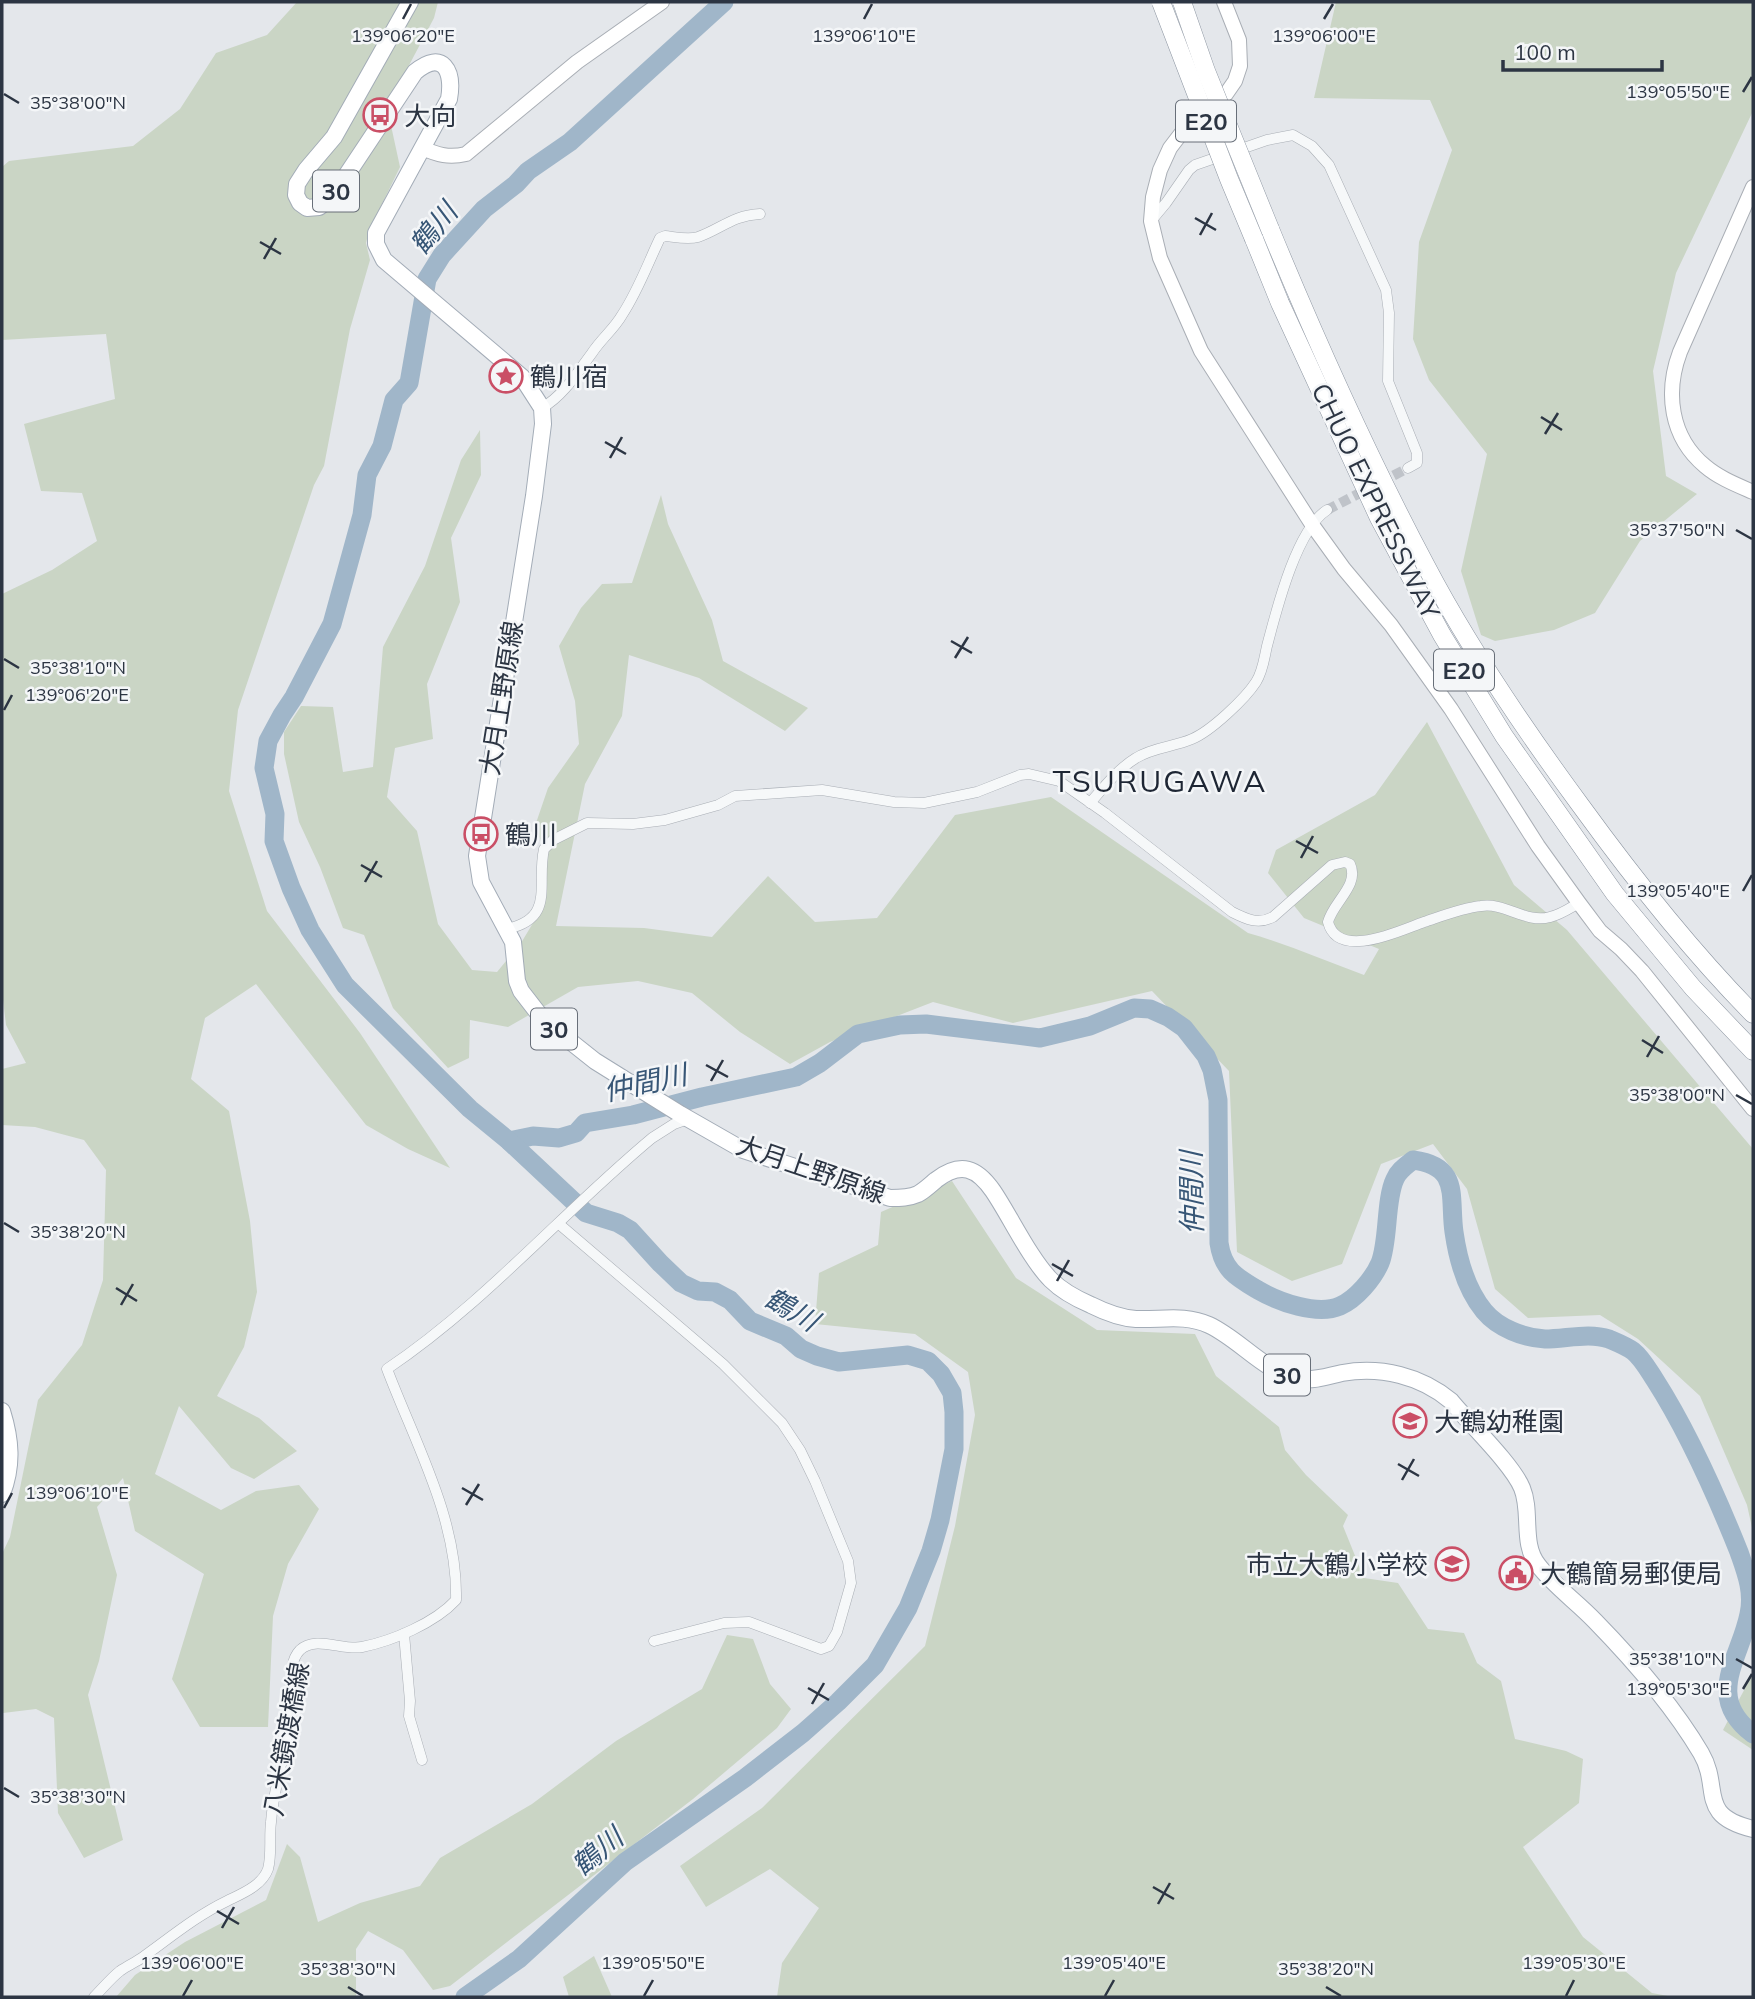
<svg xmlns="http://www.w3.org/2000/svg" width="1755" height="1999" font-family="Mulish,'Noto Sans JP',sans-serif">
<rect width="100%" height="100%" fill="#e4e7eb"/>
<g fill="#cad5c5">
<polygon points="297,2 438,2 434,18 387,107 400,167 369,231 366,243 370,260 350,329 324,466 314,485 238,710 229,791 267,911 360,1033 450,1168 408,1149 366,1125 256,984 205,1018 191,1079 229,1111 250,1221 257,1292 244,1347 217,1396 259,1418 297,1451 254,1479 231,1468 179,1406 155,1474 221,1510 256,1491 299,1485 319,1509 288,1564 273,1616 268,1727 200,1727 172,1679 204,1574 135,1531 123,1478 97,1507 117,1575 99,1661 88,1695 123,1840 84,1858 58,1813 54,1718 36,1709 3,1713 2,1722 2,1554 10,1537 38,1400 82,1345 103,1280 106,1170 84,1140 35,1127 2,1125 2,1069 26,1063 6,1025 2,991 2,594 52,570 97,541 82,493 41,491 24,424 115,399 106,334 2,340 2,167 9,161 133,146 180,109 216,53 267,35"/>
<polygon points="1336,2 1753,2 1753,111 1676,273 1653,371 1666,476 1697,494 1640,541 1595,613 1554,630 1495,641 1481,635 1461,571 1487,454 1429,380 1413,339 1419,242 1452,150 1430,100 1314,98"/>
<path d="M 480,430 L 481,475 L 451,538 L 460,602 L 427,684 L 433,739 L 395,748 L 387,797 L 417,831 L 438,924 L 472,970 L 497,972 L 521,943 L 536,918 L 547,869 L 546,854 L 535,826 L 548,788 L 579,744 L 575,701 L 559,646 L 581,608 L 602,584 L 632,583 L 661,495 L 668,524 L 712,620 L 723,661 L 808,708 L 785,731 L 699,678 L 629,655 L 622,716 L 585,784 L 556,926 L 644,928 L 712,937 L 768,876 L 815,922 L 877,918 L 955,815 L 1051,797 L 1248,933 C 1287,944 1325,961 1364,975 L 1379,949 L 1304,918 L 1268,873 L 1276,850 L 1375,795 L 1427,722 L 1514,885 L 1567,930 L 1753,1149 L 1753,1532 L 1747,1505 L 1700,1396 L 1638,1339 L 1600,1315 L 1528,1318 L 1495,1289 L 1467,1189 L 1433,1144 L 1381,1164 L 1342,1264 L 1292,1281 L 1237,1252 L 1229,1071 L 1152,991 L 1013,1023 L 933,1002 L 830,1042 L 790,1064 L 740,1032 L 692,993 L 638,981 L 578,987 L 508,1027 L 470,1020 L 469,1058 L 448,1068 L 393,1008 L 364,935 L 343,928 L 320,867 L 299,822 L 284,754 L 284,732 L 301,706 L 333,707 L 343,772 L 373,767 L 383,647 L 425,566 L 461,460 Z"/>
<polygon points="952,1181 1016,1278 1097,1330 1195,1334 1216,1376 1279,1427 1285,1450 1306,1475 1348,1515 1343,1526 1364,1578 1398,1583 1428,1629 1464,1633 1477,1663 1501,1681 1515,1739 1566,1751 1583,1759 1579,1803 1523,1847 1583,1937 1652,1993 1673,1997 777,1997 782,1963 819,1908 770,1869 706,1907 680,1866 762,1808 925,1646 955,1526 975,1415 968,1372 915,1334 815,1324 819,1273 878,1245 881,1212"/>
<polygon points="727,1635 753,1639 770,1684 791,1709 777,1728 693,1799 450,1986 433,1990 403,1950 368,1931 356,1949 356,1997 116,1997 135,1975 185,1942 266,1900 287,1844 300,1857 318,1922 360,1903 420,1886 440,1858 532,1804 616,1741 702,1689"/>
<polygon points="1753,1666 1753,1750 1723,1730 1751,1677"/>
<polygon points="594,1956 612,1997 569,1997 563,1977"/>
</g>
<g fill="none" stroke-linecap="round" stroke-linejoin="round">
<g stroke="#a0b6c9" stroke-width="19">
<path d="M 509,1141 L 533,1136 L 559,1138 L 576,1133 L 585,1123 L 633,1115 L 702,1097 L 796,1077 L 820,1063 L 858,1034 L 900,1025 L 926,1024 L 1040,1038 L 1090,1026 L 1134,1008 L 1150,1009 L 1168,1017 L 1184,1028 L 1206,1056 L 1212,1070 L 1218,1100 L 1219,1243 C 1223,1270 1236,1277 1258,1290 C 1279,1302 1317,1316 1340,1306 C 1356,1299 1373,1279 1380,1263 C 1389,1241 1385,1200 1395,1179 C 1398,1171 1407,1165 1413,1160 C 1461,1166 1449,1197 1454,1232 C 1458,1260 1466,1289 1484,1311 C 1498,1328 1524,1338 1545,1339 C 1566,1339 1589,1332 1609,1339 C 1616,1342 1626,1346 1633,1351 C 1642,1358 1649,1371 1655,1380 C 1687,1430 1717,1497 1739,1552 C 1746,1572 1754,1592 1749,1614 C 1740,1659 1704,1697 1753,1734"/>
<polyline points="465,1997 519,1959 625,1862 745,1778 803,1733 838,1702 875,1665 908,1608 931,1551 940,1520 954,1449 954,1412 952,1393 941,1374 928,1361 908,1355 839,1362 817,1356 801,1349 786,1336 750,1321 730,1300 715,1292 698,1291 681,1283 660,1263 630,1230 618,1223 586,1213 509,1141 470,1109 345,985 310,930 291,888 274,841 275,814 264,768 268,741 282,715 294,697 332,624 362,515 367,475 382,446 394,400 409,383 427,279 442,255 484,209 516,184 528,171 570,142 724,2"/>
</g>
<polyline stroke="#bfc3c9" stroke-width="10" stroke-dasharray="10 5" stroke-linecap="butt" points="1327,510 1408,468"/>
<defs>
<g id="street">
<polyline points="1151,221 1166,203 1189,170 1195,165 1267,140 1293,135 1312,146 1329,165 1386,290 1389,313 1388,381 1417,453 1417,463 1408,468"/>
<path d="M 542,408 C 564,395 577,373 592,353 C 601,339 614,329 622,315 C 638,291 648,263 660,238 L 665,236 C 675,237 688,240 698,237 C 721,229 733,215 760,214"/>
<path d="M 1090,803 C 1104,787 1118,769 1136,758 C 1153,747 1174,747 1192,739 C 1211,731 1245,699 1256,682 C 1263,671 1264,659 1267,646 C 1276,612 1296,530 1327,510"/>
<path d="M 507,929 C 556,918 536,885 544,849 L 553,840 L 587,823 L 633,824 L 665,820 L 718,805 L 735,796 L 822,790 L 894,802 L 924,803 L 977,792 L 1020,775 L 1029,774 L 1059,781 L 1105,813 L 1232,912 C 1246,919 1258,925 1273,917 L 1332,865 L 1345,862 L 1350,864 C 1360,885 1333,902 1328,922 C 1338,961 1401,930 1424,922 C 1442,916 1462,908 1481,906 C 1505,902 1526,924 1550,917 C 1560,915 1570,908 1579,903"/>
<polyline points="559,1224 723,1364 782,1423 800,1450 815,1481 848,1561 851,1583 837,1632 829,1646 821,1649 749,1622 724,1623 654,1641"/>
<polyline points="404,1634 410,1701 409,1716 422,1760"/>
<path d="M 94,1997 C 102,1989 111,1978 120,1971 C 127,1966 136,1962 143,1957 C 171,1937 196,1916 227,1901 C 241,1894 262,1886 268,1869 C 272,1855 269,1837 271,1822 C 274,1781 290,1742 291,1701 C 292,1685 288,1662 300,1650 C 316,1635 343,1651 362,1647 C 392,1641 435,1623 456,1600 C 458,1519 415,1443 387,1369 C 485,1303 562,1213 652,1138 L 674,1124 L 688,1119"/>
</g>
<g id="secondary">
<polyline points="1224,2 1239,40 1240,66 1235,81 1226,94 1183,131 1170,148 1160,170 1153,197 1151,221 1160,258 1201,351 1313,526 1344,569 1391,625 1451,709 1538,846 1579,903 1600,931 1621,949 1642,971 1753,1109"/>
<path d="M 422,148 C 438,155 449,158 466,154 L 577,62 L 662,2"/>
<path d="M 1753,187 L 1680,352 C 1665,392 1670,437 1705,466 C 1719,478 1737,485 1753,492"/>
</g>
<g id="primary">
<path d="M 410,2 L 334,137 L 306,170 L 297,184 L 296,195 L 300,203 L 307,208 L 319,207 L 332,197 L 415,72 C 443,49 454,71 449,99 L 376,233 L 376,244 L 384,260 L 522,377 L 542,408 L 543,424 L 534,496 L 477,856 L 481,882 L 513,942 L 517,981 L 521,991 L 538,1013 L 556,1030 L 595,1061 L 680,1114 L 743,1150 L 890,1198 C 900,1198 909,1198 918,1194 C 925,1190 930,1185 936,1180 C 961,1161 977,1168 993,1191 C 1010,1216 1030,1259 1051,1280 C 1062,1291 1077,1299 1091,1305 C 1105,1312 1120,1318 1136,1319 C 1162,1320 1185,1314 1209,1325 C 1241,1340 1265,1373 1300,1379 C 1315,1381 1328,1376 1342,1373 C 1381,1366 1421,1376 1451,1401 C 1469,1423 1512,1464 1522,1488 C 1532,1512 1521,1544 1538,1565 C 1554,1586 1577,1602 1595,1621 C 1634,1661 1672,1704 1701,1753 C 1722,1789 1696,1815 1753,1829"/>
<path d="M 2,1411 C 11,1440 13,1465 2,1494"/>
</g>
<g id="highway">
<path d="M 1270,229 C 1317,343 1368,457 1426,566 C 1470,650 1525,730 1581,806 C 1634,879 1690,950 1753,1014"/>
<polyline points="1254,239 1280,303 1379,518 1442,635 1504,736 1615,894 1693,988 1753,1051"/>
</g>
</defs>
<use href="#street" stroke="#a9aeb5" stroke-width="11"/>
<use href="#secondary" stroke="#a9aeb5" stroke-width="16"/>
<use href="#primary" stroke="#a3acb7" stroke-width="18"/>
<use href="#highway" stroke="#8c95a1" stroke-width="19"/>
<use href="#street" stroke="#f6f8f9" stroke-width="10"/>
<use href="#secondary" stroke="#fff" stroke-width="14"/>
<use href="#primary" stroke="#fff" stroke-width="16"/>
<use href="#highway" stroke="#fff" stroke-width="18"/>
<defs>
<g id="highway-bridge">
<polyline points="1161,2 1229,179 1254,239"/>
<polyline points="1182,2 1206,71 1270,229"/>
</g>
</defs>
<use href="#highway-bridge" stroke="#8c95a1" stroke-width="19" stroke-linecap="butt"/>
<use href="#highway-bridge" stroke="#fff" stroke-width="18"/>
</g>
<path fill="none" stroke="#2c3543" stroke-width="2.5" d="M 403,19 L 411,4M 864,19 L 872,4M 1324,19 L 1333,4M 1743,92 L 1752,77M 4,94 L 19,103M 1195,218 L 1216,230M 1200,235 L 1212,213M 260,242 L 281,254M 264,259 L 276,238M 1541,417 L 1562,430M 1545,434 L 1558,413M 605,442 L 626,454M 610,458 L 622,437M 1736,530 L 1752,539M 951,641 L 972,653M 955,658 L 968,637M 4,659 L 19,668M 4,710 L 12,695M 1296,841 L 1318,853M 1301,858 L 1313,836M 361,865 L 382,877M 365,882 L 377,861M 1743,891 L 1752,875M 1642,1040 L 1663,1053M 1647,1057 L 1659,1036M 706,1065 L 728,1077M 711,1081 L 723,1060M 1736,1095 L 1752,1104M 4,1223 L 19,1232M 1052,1264 L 1073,1276M 1057,1281 L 1069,1260M 116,1288 L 137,1301M 121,1305 L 133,1284M 1398,1464 L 1419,1476M 1402,1480 L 1414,1459M 462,1488 L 483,1500M 466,1505 L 479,1484M 4,1508 L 12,1493M 1736,1659 L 1752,1668M 808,1688 L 829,1700M 1743,1689 L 1752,1674M 812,1704 L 824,1683M 4,1788 L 19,1797M 1153,1887 L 1174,1899M 1158,1904 L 1170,1883M 217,1911 L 239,1924M 222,1928 L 234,1907M 348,1987 L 363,1996M 1326,1987 L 1341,1996M 183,1996 L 192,1980M 644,1996 L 653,1980M 1105,1996 L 1114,1980M 1566,1996 L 1574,1980"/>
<defs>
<symbol id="bus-ring" viewBox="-11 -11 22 22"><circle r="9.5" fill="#f4f6f8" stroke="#ca4f66" stroke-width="1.5"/><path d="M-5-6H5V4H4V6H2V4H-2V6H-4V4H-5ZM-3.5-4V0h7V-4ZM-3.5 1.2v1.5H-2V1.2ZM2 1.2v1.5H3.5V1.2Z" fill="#ca4f66"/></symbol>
<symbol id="sight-ring" viewBox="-11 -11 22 22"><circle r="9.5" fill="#f4f6f8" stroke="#ca4f66" stroke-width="1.5"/><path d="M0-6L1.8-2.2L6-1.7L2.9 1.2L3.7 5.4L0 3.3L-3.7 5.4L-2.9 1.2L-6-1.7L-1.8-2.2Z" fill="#ca4f66"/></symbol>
<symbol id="school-ring" viewBox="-11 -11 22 22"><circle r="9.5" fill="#f4f6f8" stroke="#ca4f66" stroke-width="1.5"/><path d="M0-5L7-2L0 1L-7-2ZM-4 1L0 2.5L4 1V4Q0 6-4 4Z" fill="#ca4f66"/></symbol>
<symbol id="civic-ring" viewBox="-11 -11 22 22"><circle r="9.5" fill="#f4f6f8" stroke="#ca4f66" stroke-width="1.5"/><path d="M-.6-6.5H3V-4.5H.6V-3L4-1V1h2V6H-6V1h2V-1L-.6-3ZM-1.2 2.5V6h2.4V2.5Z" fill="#ca4f66"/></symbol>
</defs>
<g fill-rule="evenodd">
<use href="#bus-ring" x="361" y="96" width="38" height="38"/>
<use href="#sight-ring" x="487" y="357" width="38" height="38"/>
<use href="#bus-ring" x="462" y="815" width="38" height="38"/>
<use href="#school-ring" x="1391" y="1402" width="38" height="38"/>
<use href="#school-ring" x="1433" y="1545" width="38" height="38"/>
<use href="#civic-ring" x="1497" y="1554" width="38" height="38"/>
</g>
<g text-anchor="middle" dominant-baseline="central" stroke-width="5" stroke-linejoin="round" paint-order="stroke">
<g fill="#f4f6f8" stroke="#686f79" stroke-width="2">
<rect x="1176" y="100.5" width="60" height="41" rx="5"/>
<rect x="313" y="170.5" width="46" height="41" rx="5"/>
<rect x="1434" y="649.5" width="60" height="41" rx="5"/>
<rect x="531" y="1008.5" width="46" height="41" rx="5"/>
<rect x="1264" y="1354.5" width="46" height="41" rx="5"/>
</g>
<g font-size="24" font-weight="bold" fill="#2c3543">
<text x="1206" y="121">E20</text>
<text x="336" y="191">30</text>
<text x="1464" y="670">E20</text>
<text x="554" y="1029">30</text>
<text x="1287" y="1375">30</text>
</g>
<g font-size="26" fill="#2c3543" stroke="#f4f6f8" text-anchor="start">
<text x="404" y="115">大向</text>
<text x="530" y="376">鶴川宿</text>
<text x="505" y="834">鶴川</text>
<text x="1434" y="1421">大鶴幼稚園</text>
<text x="1428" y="1564" text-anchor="end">市立大鶴小学校</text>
<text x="1540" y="1573">大鶴簡易郵便局</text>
</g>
<g font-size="26" fill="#2c3543" stroke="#f4f6f8">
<text transform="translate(1376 501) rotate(64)">CHUO EXPRESSWAY</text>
<text transform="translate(501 698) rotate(-81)">大月上野原線</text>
<text transform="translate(811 1169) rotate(19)">大月上野原線</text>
<text transform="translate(286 1739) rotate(-80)">八米鏡渡橋線</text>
</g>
<g font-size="28" font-style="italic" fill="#375676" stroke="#f4f6f8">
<text transform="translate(433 228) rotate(-51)">鶴川</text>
<text transform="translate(645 1082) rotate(-12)">仲間川</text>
<text transform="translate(1191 1193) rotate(-91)">仲間川</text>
<text transform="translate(792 1309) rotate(30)">鶴川</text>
<text transform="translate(597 1851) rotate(-40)">鶴川</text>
</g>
<g font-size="30" letter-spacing="2" fill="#1e2634" stroke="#f4f6f8">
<text x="1160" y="781">TSURUGAWA</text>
</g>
</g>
<g font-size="18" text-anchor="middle" fill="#2c3543" stroke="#f4f6f8" stroke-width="5" stroke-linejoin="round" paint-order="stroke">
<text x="403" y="42">139°06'20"E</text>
<text x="864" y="42">139°06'10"E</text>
<text x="1324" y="42">139°06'00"E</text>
<text x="1678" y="98">139°05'50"E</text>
<text x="78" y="109">35°38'00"N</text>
<text x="1677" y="536">35°37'50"N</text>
<text x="78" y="674">35°38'10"N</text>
<text x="77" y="701">139°06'20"E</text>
<text x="1678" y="897">139°05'40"E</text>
<text x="1677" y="1101">35°38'00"N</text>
<text x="78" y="1238">35°38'20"N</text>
<text x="77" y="1499">139°06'10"E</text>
<text x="1677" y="1665">35°38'10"N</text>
<text x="1678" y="1695">139°05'30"E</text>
<text x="78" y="1803">35°38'30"N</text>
<text x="192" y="1969">139°06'00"E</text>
<text x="653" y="1969">139°05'50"E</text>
<text x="1114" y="1969">139°05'40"E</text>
<text x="1574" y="1969">139°05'30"E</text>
<text x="348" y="1975">35°38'30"N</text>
<text x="1326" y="1975">35°38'20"N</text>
</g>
<rect width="1755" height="1999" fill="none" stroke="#2c3543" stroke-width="7"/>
<path d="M1503 60v10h159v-10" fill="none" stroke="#2c3543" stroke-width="3.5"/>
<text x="1514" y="60" font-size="21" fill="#2c3543" stroke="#f4f6f8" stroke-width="5" paint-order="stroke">100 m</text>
</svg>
